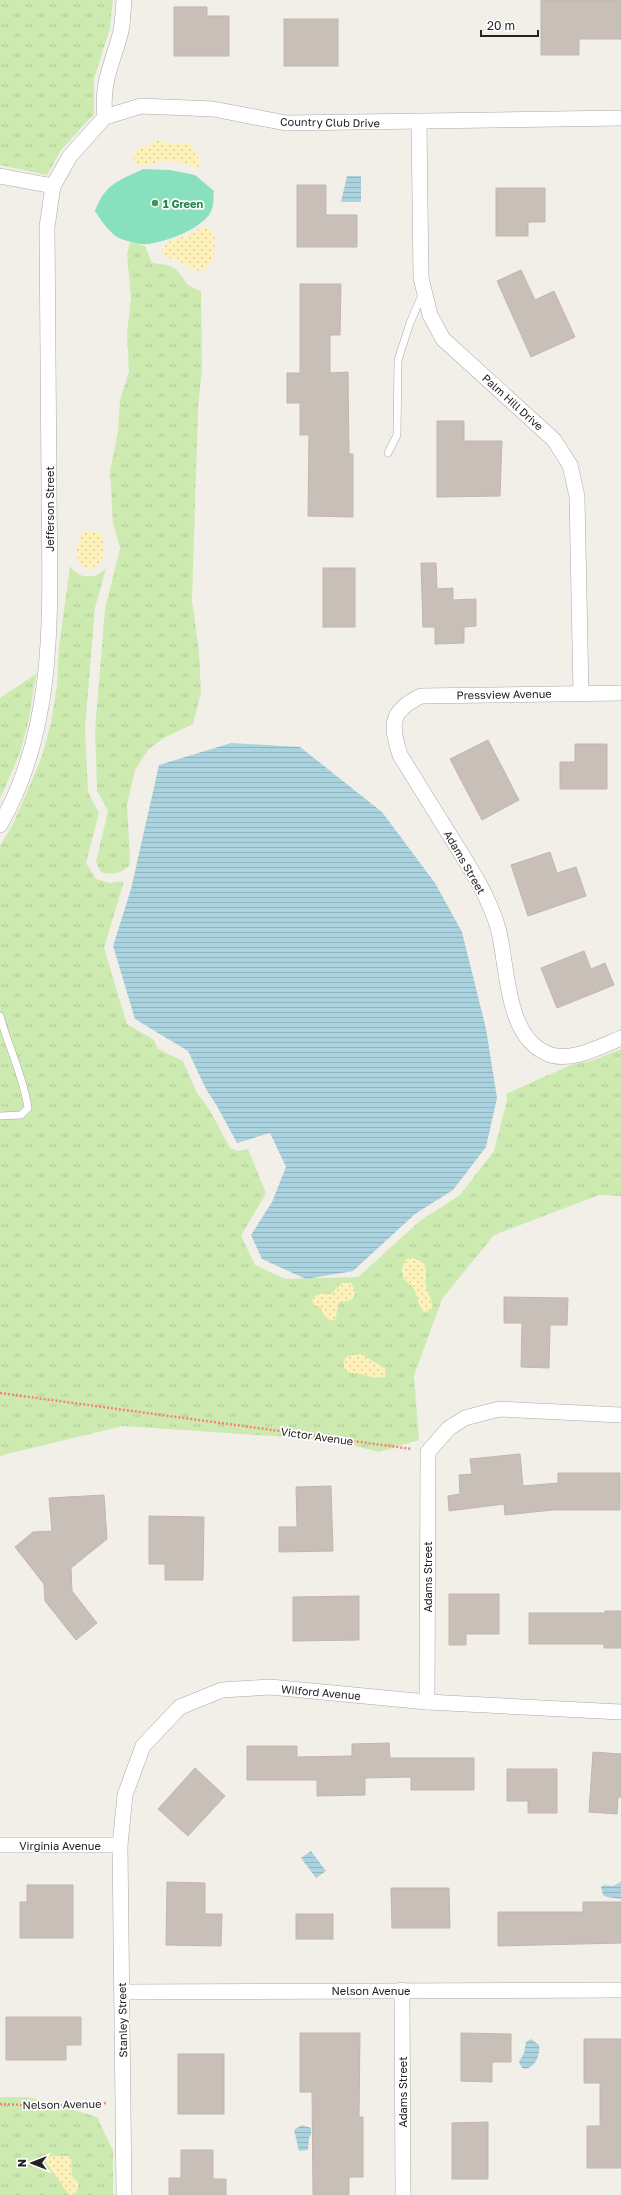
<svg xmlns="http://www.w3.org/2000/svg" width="621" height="2195" font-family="'Golos Text',sans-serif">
<defs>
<pattern id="grass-tufts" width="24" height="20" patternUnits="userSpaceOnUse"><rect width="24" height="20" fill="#cdebb0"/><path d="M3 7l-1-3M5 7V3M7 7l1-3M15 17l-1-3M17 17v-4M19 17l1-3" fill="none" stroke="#b0c997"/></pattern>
<pattern id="sand-dots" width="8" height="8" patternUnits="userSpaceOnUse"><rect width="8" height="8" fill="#fff1ba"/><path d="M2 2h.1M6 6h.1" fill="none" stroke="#dacea0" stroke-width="1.8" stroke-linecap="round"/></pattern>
<pattern id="water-rules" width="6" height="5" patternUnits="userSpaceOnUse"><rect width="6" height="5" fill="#aad3df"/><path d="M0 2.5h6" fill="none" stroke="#92b5bf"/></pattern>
</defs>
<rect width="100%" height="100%" fill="#f2efe9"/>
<g fill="url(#grass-tufts)">
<polygon points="0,0 113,0 110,28 94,79 94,114 61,150 47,175 0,165"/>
<path d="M 130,242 L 145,246 L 152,263 C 160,264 171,264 177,271 C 188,282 182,284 201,291 L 202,369 L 198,408 L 192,600 L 199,652 L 201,692 L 193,724 L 162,739 L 148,750 L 135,770 L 127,805 L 130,855 L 129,866 C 119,874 113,875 101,872 L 96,862 L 108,811 L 97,791 L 95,729 L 105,609 L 120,548 L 113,523 L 110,471 L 118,431 L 120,400 L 129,372 L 127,334 L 131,298 L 127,255 Z"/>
<path d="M 70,566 C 80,580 95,580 106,568 L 95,608 L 85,728 L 88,792 L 99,813 L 86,863 L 96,879 L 110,883 L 124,881 L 104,948 L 127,1024 L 154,1040 L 158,1049 L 183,1061 L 197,1093 L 209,1109 L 230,1148 L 237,1151 L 248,1149 L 266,1193 L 241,1236 L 255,1265 L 285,1279 L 358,1277 L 421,1220 L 460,1195 L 494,1151 L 507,1100 L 506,1094 L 573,1064 L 594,1060 L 621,1049 L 621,1196 L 599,1195 L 494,1235 L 442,1299 L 414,1376 L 419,1440 L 379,1452 L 332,1440 L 123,1426 L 3,1455 L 0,1457 L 0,846 L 13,824 L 41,759 L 51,723 L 57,685 L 59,646 Z"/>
<polygon points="36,674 29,719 20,753 0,799 0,698"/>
<polygon points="0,2097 29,2097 97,2117 113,2151 113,2195 0,2195"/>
</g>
<g fill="url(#sand-dots)">
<path d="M 163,140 L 170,145 L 180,142 L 189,144 L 197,154 L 200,166 L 195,168 C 178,158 162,160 144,166 L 135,163 C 132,152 136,145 148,147 L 153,142 Z"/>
<path d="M 207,227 L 214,232 C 216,247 215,276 193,270 C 188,269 187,265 183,263 C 176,259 168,259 162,255 L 163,247 L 171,241 L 195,232 L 198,229 Z"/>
<path d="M 84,531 L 100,532 C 108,546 105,565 89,569 C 72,562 75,545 84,531 Z"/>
<path d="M 412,1258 L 423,1262 C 428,1271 425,1277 426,1287 C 427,1295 433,1297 432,1308 L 428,1311 L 424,1312 C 417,1305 419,1297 414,1289 C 411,1284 405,1282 403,1277 C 401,1272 403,1264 406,1259 Z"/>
<path d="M 342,1283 L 351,1283 L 355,1290 L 354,1297 L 351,1300 L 339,1303 L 335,1320 C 326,1322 324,1314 320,1307 L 314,1305 L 312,1299 L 318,1294 L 331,1294 Z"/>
<path d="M 361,1354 L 386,1369 L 385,1377 C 377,1379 372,1377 365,1375 C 354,1372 340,1376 345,1358 L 351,1355 Z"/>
<polygon points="52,2156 68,2156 71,2158 72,2176 79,2184 75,2195 70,2195 67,2192 46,2162 46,2159"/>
</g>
<path fill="#88e0be" d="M 143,169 L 170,170 L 195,175 L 214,191 C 213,196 214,203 212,209 C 206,228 164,243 146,244 C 140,245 122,240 117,237 C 107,230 101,220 95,211 C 105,184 118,181 143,169 Z"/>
<g fill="url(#water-rules)">
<polygon points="347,176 361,176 361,202 341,202"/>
<polygon points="231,743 300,747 382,812 435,883 462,932 486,1029 497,1098 486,1147 453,1190 415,1214 353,1271 306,1279 262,1259 251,1235 272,1202 286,1167 270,1133 237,1143 217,1106 206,1089 188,1051 135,1019 113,946 131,889 159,765"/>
<polygon points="311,1851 326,1871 316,1878 301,1858"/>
<polygon points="621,1882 621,1899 607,1897 603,1895 601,1887 604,1885 613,1886"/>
<path d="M 531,2039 L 539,2045 C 541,2054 534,2072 522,2068 L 519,2062 L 524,2053 L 526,2042 Z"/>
<polygon points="302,2125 311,2128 311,2135 309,2137 308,2150 299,2151 294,2130"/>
</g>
<g fill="#c7bfb8" stroke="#c4b6ab">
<polygon points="541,0 621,0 621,39 579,39 579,55 541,55"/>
<polygon points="174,7 207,7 207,16 229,16 229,56 174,56"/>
<rect x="284" y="19" width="54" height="47"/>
<polygon points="297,185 326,185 326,215 357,215 357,247 297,247"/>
<polygon points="496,188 545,188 545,222 528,222 528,236 496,236"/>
<polygon points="521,270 535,300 554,291 575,337 531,357 497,281"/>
<polygon points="300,284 341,284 340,335 330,335 330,373 348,372 349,454 353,454 353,517 308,516 309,435 300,435 300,403 287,403 287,373 300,373"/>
<polygon points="437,421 464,421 464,441 502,441 500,496 437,497"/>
<polygon points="421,563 436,563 437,589 453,588 453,600 476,599 476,626 464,627 464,643 435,644 435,627 423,627"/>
<rect x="323" y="568" width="32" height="59"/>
<polygon points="488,740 519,800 482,820 450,759"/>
<polygon points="575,744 607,744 607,789 560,789 560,762 575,762"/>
<polygon points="550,852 557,873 576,867 586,896 528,916 511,865"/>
<polygon points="584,951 591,969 605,963 614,985 557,1008 541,968"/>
<polygon points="504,1297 568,1298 567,1325 550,1325 549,1368 521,1367 522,1323 504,1323"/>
<polygon points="520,1454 523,1486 558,1483 558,1473 620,1473 620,1510 553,1510 505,1515 504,1504 449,1511 448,1496 460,1494 459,1475 472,1474 470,1459"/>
<polygon points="331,1486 333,1551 279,1552 279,1527 297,1527 296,1487"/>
<polygon points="104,1495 107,1539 71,1568 72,1591 97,1623 76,1640 45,1601 44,1584 15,1547 33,1532 52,1531 49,1498"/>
<polygon points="149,1516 204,1517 203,1580 165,1580 165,1564 149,1564"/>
<polygon points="449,1594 499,1594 499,1634 466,1634 466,1645 449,1645"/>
<polygon points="359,1596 359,1640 293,1641 293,1597"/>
<polygon points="605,1611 621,1611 621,1648 604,1648 604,1644 529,1644 529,1613 605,1613"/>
<polygon points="389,1743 390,1758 474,1758 474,1790 411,1790 411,1777 365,1778 365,1795 317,1796 317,1780 247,1780 247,1746 297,1746 297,1757 352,1756 352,1744"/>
<polygon points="593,1752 621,1754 621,1797 618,1797 617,1814 589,1812"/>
<polygon points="195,1768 225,1796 188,1836 158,1809"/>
<polygon points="507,1769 557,1769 557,1813 528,1813 528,1801 507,1801"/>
<polygon points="167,1882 205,1883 205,1914 222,1914 221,1946 166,1945"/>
<polygon points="27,1885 73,1885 73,1938 20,1938 20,1902 27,1902"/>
<polygon points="391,1888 449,1888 450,1928 392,1928"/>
<polygon points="583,1902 621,1902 621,1943 498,1946 498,1912 583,1912"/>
<rect x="296" y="1914" width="37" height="25"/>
<polygon points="6,2017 81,2017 81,2045 66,2045 66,2060 6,2060"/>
<polygon points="300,2033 360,2033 359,2117 363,2117 363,2177 349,2177 349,2195 313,2195 312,2092 300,2092"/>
<polygon points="461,2033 511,2034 511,2062 492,2062 492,2082 461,2081"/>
<polygon points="584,2039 621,2039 621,2168 587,2168 587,2126 600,2126 600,2083 584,2083"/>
<rect x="178" y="2054" width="46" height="60"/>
<polygon points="488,2122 488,2179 452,2179 452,2123"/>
<polygon points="181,2150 213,2150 213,2179 226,2179 226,2195 169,2195 169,2178 181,2178"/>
</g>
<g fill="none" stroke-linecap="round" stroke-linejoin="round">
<defs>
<g id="lane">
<polyline points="388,453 397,435 398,360 410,323 422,295"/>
<path d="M 0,1016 C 8,1046 24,1078 28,1108 L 21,1115 L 0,1116"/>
</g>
<g id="street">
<path d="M 105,117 C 101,80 113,64 121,31 C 123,21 123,10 124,0"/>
<polyline points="419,122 421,278 430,315 443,339 554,440 570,465 577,496 581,693"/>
<polyline points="0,176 53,186"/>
<path d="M 621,693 L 421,696 C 390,711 390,724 400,755 C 418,784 436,813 454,842 C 471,869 489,897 498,928 C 508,965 505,1035 546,1053 C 568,1064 600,1047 621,1038"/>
<path d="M 0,825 C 60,721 49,598 49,483 C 48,398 48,312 47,227 L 53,186 L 70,156 L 105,117 L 141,106 L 213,109 L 286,123 L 621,118"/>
<polyline points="427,1702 428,1452 449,1428 465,1418 499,1409 621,1415"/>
<polyline points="0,1845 120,1845"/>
<polyline points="402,1990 403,2195"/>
<polyline points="122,1992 621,1990"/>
<polyline points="124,2195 120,1845 125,1795 143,1746 180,1707 222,1690 270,1687 427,1702 621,1712"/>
</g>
</defs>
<use href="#lane" stroke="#a9a9a9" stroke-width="8"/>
<use href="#street" stroke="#a9a9a9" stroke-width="16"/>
<g stroke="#fa8072" stroke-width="2.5" stroke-dasharray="2 2" stroke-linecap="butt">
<polyline points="0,1393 412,1449"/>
<polyline points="0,2104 44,2106 107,2103"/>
</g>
<use href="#lane" stroke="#fff" stroke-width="7"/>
<use href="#street" stroke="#fff" stroke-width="15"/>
</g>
<circle fill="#2e9e5b" stroke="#fff" stroke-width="1.5" cx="155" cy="203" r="4"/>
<g text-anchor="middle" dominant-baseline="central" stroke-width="3.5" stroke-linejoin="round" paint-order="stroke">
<g font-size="11" fill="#222" stroke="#fff">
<text transform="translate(330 122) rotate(1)">Country Club Drive</text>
<text transform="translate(513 402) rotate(42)">Palm Hill Drive</text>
<text transform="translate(49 509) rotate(-90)">Jefferson Street</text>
<text transform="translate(504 694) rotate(-1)">Pressview Avenue</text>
<text transform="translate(465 862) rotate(60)">Adams Street</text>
<text transform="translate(317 1436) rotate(8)">Victor Avenue</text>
<text transform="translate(427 1577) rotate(-90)">Adams Street</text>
<text transform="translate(321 1692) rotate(5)">Wilford Avenue</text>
<text x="60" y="1845">Virginia Avenue</text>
<text x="371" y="1990">Nelson Avenue</text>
<text transform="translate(122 2020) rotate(-91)">Stanley Street</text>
<text transform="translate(402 2092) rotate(-90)">Adams Street</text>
<text transform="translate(62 2104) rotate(-1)">Nelson Avenue</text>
</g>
<g font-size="11" font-weight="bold" fill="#27864d" stroke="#fff" text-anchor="start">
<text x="163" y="203">1 Green</text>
</g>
</g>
<g transform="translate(32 2163) rotate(270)" stroke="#ffffff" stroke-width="3" paint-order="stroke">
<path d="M0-3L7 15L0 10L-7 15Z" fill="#222222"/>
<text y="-6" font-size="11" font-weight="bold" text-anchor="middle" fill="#222222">N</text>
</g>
<path d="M481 30v6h57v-6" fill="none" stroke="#222222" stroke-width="2"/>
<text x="487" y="30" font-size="12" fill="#222222" stroke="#ffffff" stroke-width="3" paint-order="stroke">20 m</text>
</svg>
